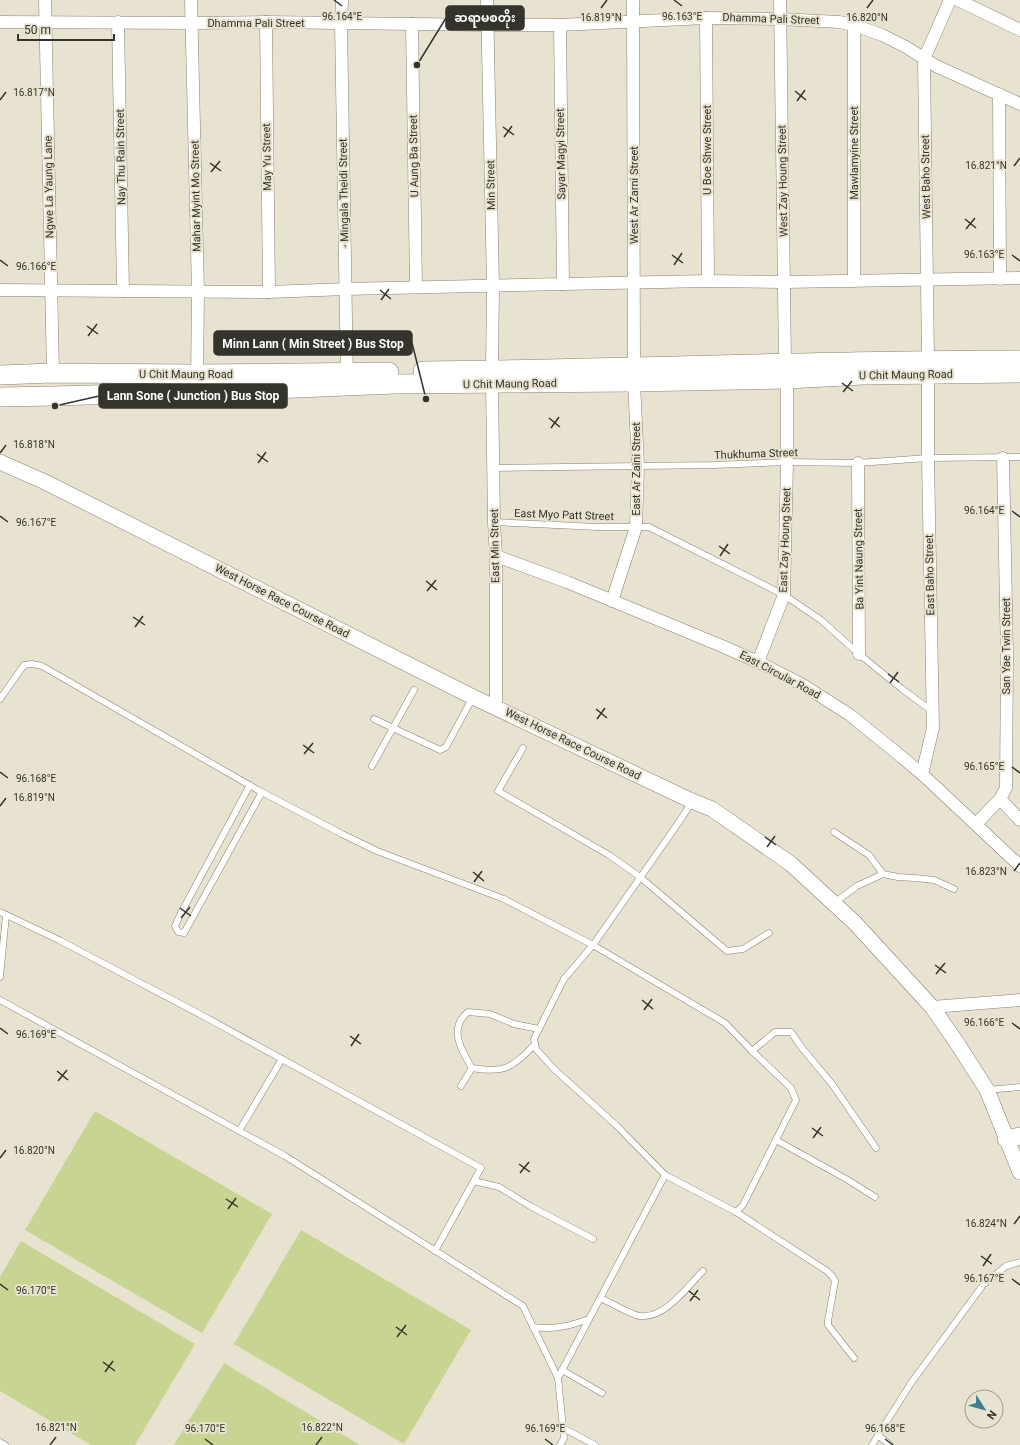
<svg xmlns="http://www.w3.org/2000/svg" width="1020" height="1445" font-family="Roboto,'Noto Sans Myanmar',sans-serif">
<rect width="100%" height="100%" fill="#e8e3d0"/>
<g fill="#c8d491">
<polygon points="95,1111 272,1214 202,1333 25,1230"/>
<polygon points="301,1230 471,1330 404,1444 234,1344"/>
<polygon points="21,1241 195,1344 135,1445 91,1445 0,1391 0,1277"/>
<polygon points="224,1363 360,1445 174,1445"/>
</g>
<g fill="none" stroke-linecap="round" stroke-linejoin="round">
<defs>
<g id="service">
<polyline points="493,468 714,465 787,462 858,463 928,458 1020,457"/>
<polyline points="494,522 598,527 649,527 784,595 821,620 859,654 902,689 932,711"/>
<polyline points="0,699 24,665 32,664 42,666 258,790 342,834 377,851 504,899 593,945 725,1023 752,1051 791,1088 796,1100 743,1205 736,1212 665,1175 558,1378"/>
<polyline points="374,719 440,750 446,747 473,697"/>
<polyline points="523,748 498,791 609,855 640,877 727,951 743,949 769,933"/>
<polyline points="372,766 414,690"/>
<polyline points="250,785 181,913 175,926 178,932 184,933 262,792"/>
<polyline points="834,832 869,855 883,874"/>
<polyline points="834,903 857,886 883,874 898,877 915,878 934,880 954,889"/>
<polyline points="0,912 59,940 207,1018 481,1168 435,1251"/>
<polyline points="0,977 6,915"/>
<polyline points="0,1000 285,1156 523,1306 558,1378 564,1438 560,1445"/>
<path d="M 535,1044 C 513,1067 505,1074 472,1068 C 461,1050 448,1028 468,1012 L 490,1014 L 514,1024 L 539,1029"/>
<polyline points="752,1051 775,1032 791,1032 802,1048 832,1084 876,1148"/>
<polyline points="461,1086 472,1068"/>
<polyline points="987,1090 1020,1087"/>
<polyline points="239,1131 282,1059"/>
<polyline points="776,1140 848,1180 875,1197"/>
<polyline points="665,1175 616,1125 554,1069 536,1049 534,1039 564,979 593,945 679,822 692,802"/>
<polyline points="474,1181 499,1187 530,1206 593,1239"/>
<polyline points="736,1212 827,1271 832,1276 835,1281 828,1321 828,1325 854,1358"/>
<path d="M 600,1298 C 610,1302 631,1315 640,1316 C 665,1319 687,1287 703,1271"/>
<path d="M 533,1327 C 553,1330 570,1326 589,1319"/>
<polyline points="562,1370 602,1393"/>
<polyline points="563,1428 595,1445"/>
<polyline points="878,1435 890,1445"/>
<polyline points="0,1442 5,1445"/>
<polyline points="872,1445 911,1383 983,1285 1006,1266 1020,1262"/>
</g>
<g id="minor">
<polyline points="45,0 53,373"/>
<polyline points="191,0 198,292 197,381"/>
<polyline points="342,0 341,23 347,379"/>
<polyline points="487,0 493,286 492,370"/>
<polyline points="633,0 634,368"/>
<polyline points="780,0 785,362"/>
<polyline points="958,0 1020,30"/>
<polyline points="706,18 708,281"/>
<polyline points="0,22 192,23 266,22 487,25 560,25 706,18 780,19 839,22 854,25 882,35 906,47 936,66 1020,104"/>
<polyline points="118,22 123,291"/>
<polyline points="266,22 269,292"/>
<polyline points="412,24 416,287"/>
<polyline points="560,25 563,284"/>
<polyline points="854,25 854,281"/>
<polyline points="999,94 1000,279"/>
<polyline points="0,290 269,292 346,289 563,284 708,281 785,282 1020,278"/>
<polyline points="492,384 494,522 496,556 496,707"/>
<polyline points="858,463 859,654"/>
<polyline points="496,556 567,582 722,646 758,662 803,685 850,715 892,749 922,774 1020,866"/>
<polyline points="612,601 636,527 638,466 634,382"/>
<polyline points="758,662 784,595 787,462 787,379"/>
<polyline points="922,774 933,728 928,458 928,360 924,59 950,0"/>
<polyline points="1000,799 1020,820"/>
<polyline points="976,824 1000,799 1006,788 1007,655 1003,458"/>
<polyline points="932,1007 1020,1000"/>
</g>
<polyline id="tertiary" points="0,462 45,482 473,697 692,801 712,809 791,864 855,923 932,1007 957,1043 987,1090 1020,1172"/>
<polyline id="secondary" points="1006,1139 1020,1136"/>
<g id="primary">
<path d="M 423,371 C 622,369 821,360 1020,360"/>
<polyline points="0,375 53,373 196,374 389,372"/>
<polyline points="0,397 53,396 198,392 395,384 634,382 787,379 863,375 1020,373"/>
</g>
</defs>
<use href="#service" stroke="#858170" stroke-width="7"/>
<use href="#minor" stroke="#858170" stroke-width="13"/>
<use href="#tertiary" stroke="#858170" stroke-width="16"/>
<use href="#secondary" stroke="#858170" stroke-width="18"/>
<use href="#primary" stroke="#858170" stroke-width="20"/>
<use href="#service" stroke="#fff" stroke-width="6"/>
<use href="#minor" stroke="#fff" stroke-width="12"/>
<use href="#tertiary" stroke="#fff" stroke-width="15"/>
<use href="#secondary" stroke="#fff" stroke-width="17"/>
<use href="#primary" stroke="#fff" stroke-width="19"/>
</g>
<path fill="none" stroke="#34332c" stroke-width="1.5" d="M 334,0 L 342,6M 674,0 L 682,6M 601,8 L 607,0M 867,8 L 873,0M 795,91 L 806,100M 0,100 L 6,92M 797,101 L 805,90M 503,127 L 514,135M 504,137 L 512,126M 210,163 L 221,171M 1014,166 L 1020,158M 211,172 L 220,161M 965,219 L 976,228M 966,229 L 975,218M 672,255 L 683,263M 1012,255 L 1020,261M 0,260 L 8,266M 674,265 L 682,253M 380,290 L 391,299M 381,300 L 389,289M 87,326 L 98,334M 88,336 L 97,324M 842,383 L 853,391M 843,392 L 852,381M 549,418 L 560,427M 551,428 L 559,417M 0,453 L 6,445M 257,454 L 268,462M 258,463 L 266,452M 1012,511 L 1020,517M 0,516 L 8,522M 719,546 L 730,554M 720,556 L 728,544M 426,581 L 437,590M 427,591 L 436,580M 133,617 L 145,625M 135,627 L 143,616M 888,674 L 899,682M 890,683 L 898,672M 596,709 L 607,718M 597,719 L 605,708M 303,745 L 314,753M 304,754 L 313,743M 1012,767 L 1020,773M 0,772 L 8,778M 0,806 L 6,798M 765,837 L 776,845M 767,847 L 775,836M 1014,871 L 1020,863M 473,872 L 484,881M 474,882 L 482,871M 180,908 L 191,916M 181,918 L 190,907M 935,965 L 946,973M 936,974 L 945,963M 642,1000 L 653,1009M 644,1010 L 652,999M 1012,1023 L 1020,1029M 0,1028 L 8,1034M 350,1036 L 361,1044M 351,1046 L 359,1034M 57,1071 L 68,1080M 58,1081 L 67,1070M 812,1128 L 823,1136M 813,1138 L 821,1127M 0,1158 L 6,1150M 519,1164 L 530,1172M 520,1173 L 529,1162M 226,1199 L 238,1207M 228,1209 L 236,1198M 1014,1224 L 1020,1216M 981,1256 L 992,1264M 983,1266 L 991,1254M 1012,1279 L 1020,1285M 0,1284 L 8,1290M 689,1291 L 700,1300M 690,1301 L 698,1290M 396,1327 L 407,1335M 397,1337 L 406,1325M 103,1362 L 115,1371M 105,1372 L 113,1361M 205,1439 L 213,1445M 545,1439 L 553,1445M 885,1439 L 893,1445M 50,1445 L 56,1437M 316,1445 L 322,1437"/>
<g text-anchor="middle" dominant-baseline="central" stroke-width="4" stroke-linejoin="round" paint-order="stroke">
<g font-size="11" fill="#34332c" stroke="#e8e3d0">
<text transform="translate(771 19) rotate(2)">Dhamma Pali Street</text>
<text x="256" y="23">Dhamma Pali Street</text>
<text transform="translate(707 150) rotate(-90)">U Boe Shwe Street</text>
<text transform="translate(854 153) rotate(-90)">Mawlamyine Street</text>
<text transform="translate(561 154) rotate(-91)">Sayar Magyi Street</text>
<text transform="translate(414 156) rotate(-91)">U Aung Ba Street</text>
<text transform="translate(121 157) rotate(-91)">Nay Thu Rain Street</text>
<text transform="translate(267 157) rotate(-91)">May Yu Street</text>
<text transform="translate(926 177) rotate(-91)">West Baho Street</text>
<text transform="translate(783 181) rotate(-91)">West Zay Houng Street</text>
<text transform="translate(491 185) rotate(-91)">Min Street</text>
<text transform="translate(49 187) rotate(-91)">Ngwe La Yaung Lane</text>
<text transform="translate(344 193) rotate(-91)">- Mingala Theidi Street</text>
<text transform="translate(634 195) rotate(-90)">West Ar Zarni Street</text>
<text transform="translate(196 196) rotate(-91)">Mahar Myint Mo Street</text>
<text x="186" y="374">U Chit Maung Road</text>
<text transform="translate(906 375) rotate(-1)">U Chit Maung Road</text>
<text transform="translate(510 384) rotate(-1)">U Chit Maung Road</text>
<text transform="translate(756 454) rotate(-2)">Thukhuma Street</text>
<text transform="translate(636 469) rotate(-90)">East Ar Zaini Street</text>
<text transform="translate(564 515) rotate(2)">East Myo Patt Street</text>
<text transform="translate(785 540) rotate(-88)">East Zay Houng Steet</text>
<text transform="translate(495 546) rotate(-91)">East Min Street</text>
<text transform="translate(859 559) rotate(-91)">Ba Yint Naung Street</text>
<text transform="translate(930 575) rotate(-91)">East Baho Street</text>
<text transform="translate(282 601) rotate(27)">West Horse Race Course Road</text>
<text transform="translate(1006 646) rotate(-90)">San Yae Twin Street</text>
<text transform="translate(780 675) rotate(28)">East Circular Road</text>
<text transform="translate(573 744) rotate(26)">West Horse Race Course Road</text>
</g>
</g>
<g font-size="10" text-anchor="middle" fill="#34332c" stroke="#e8e3d0" stroke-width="4" stroke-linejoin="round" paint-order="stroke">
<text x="342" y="20">96.164°E</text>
<text x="682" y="20">96.163°E</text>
<text x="601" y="21">16.819°N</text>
<text x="867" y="21">16.820°N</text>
<text x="34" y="96">16.817°N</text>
<text x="986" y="169">16.821°N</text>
<text x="984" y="258">96.163°E</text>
<text x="36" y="270">96.166°E</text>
<text x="34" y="448">16.818°N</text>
<text x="984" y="514">96.164°E</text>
<text x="36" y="526">96.167°E</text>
<text x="984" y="770">96.165°E</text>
<text x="36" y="782">96.168°E</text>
<text x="34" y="801">16.819°N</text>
<text x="986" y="875">16.823°N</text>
<text x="984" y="1026">96.166°E</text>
<text x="36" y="1038">96.169°E</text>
<text x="34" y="1154">16.820°N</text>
<text x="986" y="1227">16.824°N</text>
<text x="984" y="1282">96.167°E</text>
<text x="36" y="1294">96.170°E</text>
<text x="56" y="1431">16.821°N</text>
<text x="322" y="1431">16.822°N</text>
<text x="205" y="1432">96.170°E</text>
<text x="545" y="1432">96.169°E</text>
<text x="885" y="1432">96.168°E</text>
</g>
<path fill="none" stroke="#34332c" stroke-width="1.5" d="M417 65L446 18M426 399L412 343M55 406L99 396"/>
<g fill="#34332c" stroke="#e8e3d0" stroke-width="1.5">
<circle cx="417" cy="65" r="4"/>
<circle cx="426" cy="399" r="4"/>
<circle cx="55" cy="406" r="4"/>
</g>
<g fill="#34332c" stroke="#34332c" stroke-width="1.5">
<rect x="446" y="6" width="78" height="24" rx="4"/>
<rect x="214" y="331" width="198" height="24" rx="4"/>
<rect x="99" y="384" width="188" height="24" rx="4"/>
</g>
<g font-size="12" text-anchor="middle" font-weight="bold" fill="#fff">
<text x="485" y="22">ဆရာမစတိုး</text>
<text x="313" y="348">Minn Lann ( Min Street ) Bus Stop</text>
<text x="193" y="400">Lann Sone ( Junction ) Bus Stop</text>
</g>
<g transform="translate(984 1409) rotate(127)"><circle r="19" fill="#e8e3d0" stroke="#a09d8e"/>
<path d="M0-3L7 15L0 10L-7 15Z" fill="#3b7f8d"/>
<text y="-6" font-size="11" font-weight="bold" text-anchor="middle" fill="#34332c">N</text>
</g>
<path d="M18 34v6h96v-6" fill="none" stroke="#34332c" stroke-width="2"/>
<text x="24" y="34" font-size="12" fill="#34332c" stroke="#e8e3d0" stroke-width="3" paint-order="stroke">50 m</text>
</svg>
